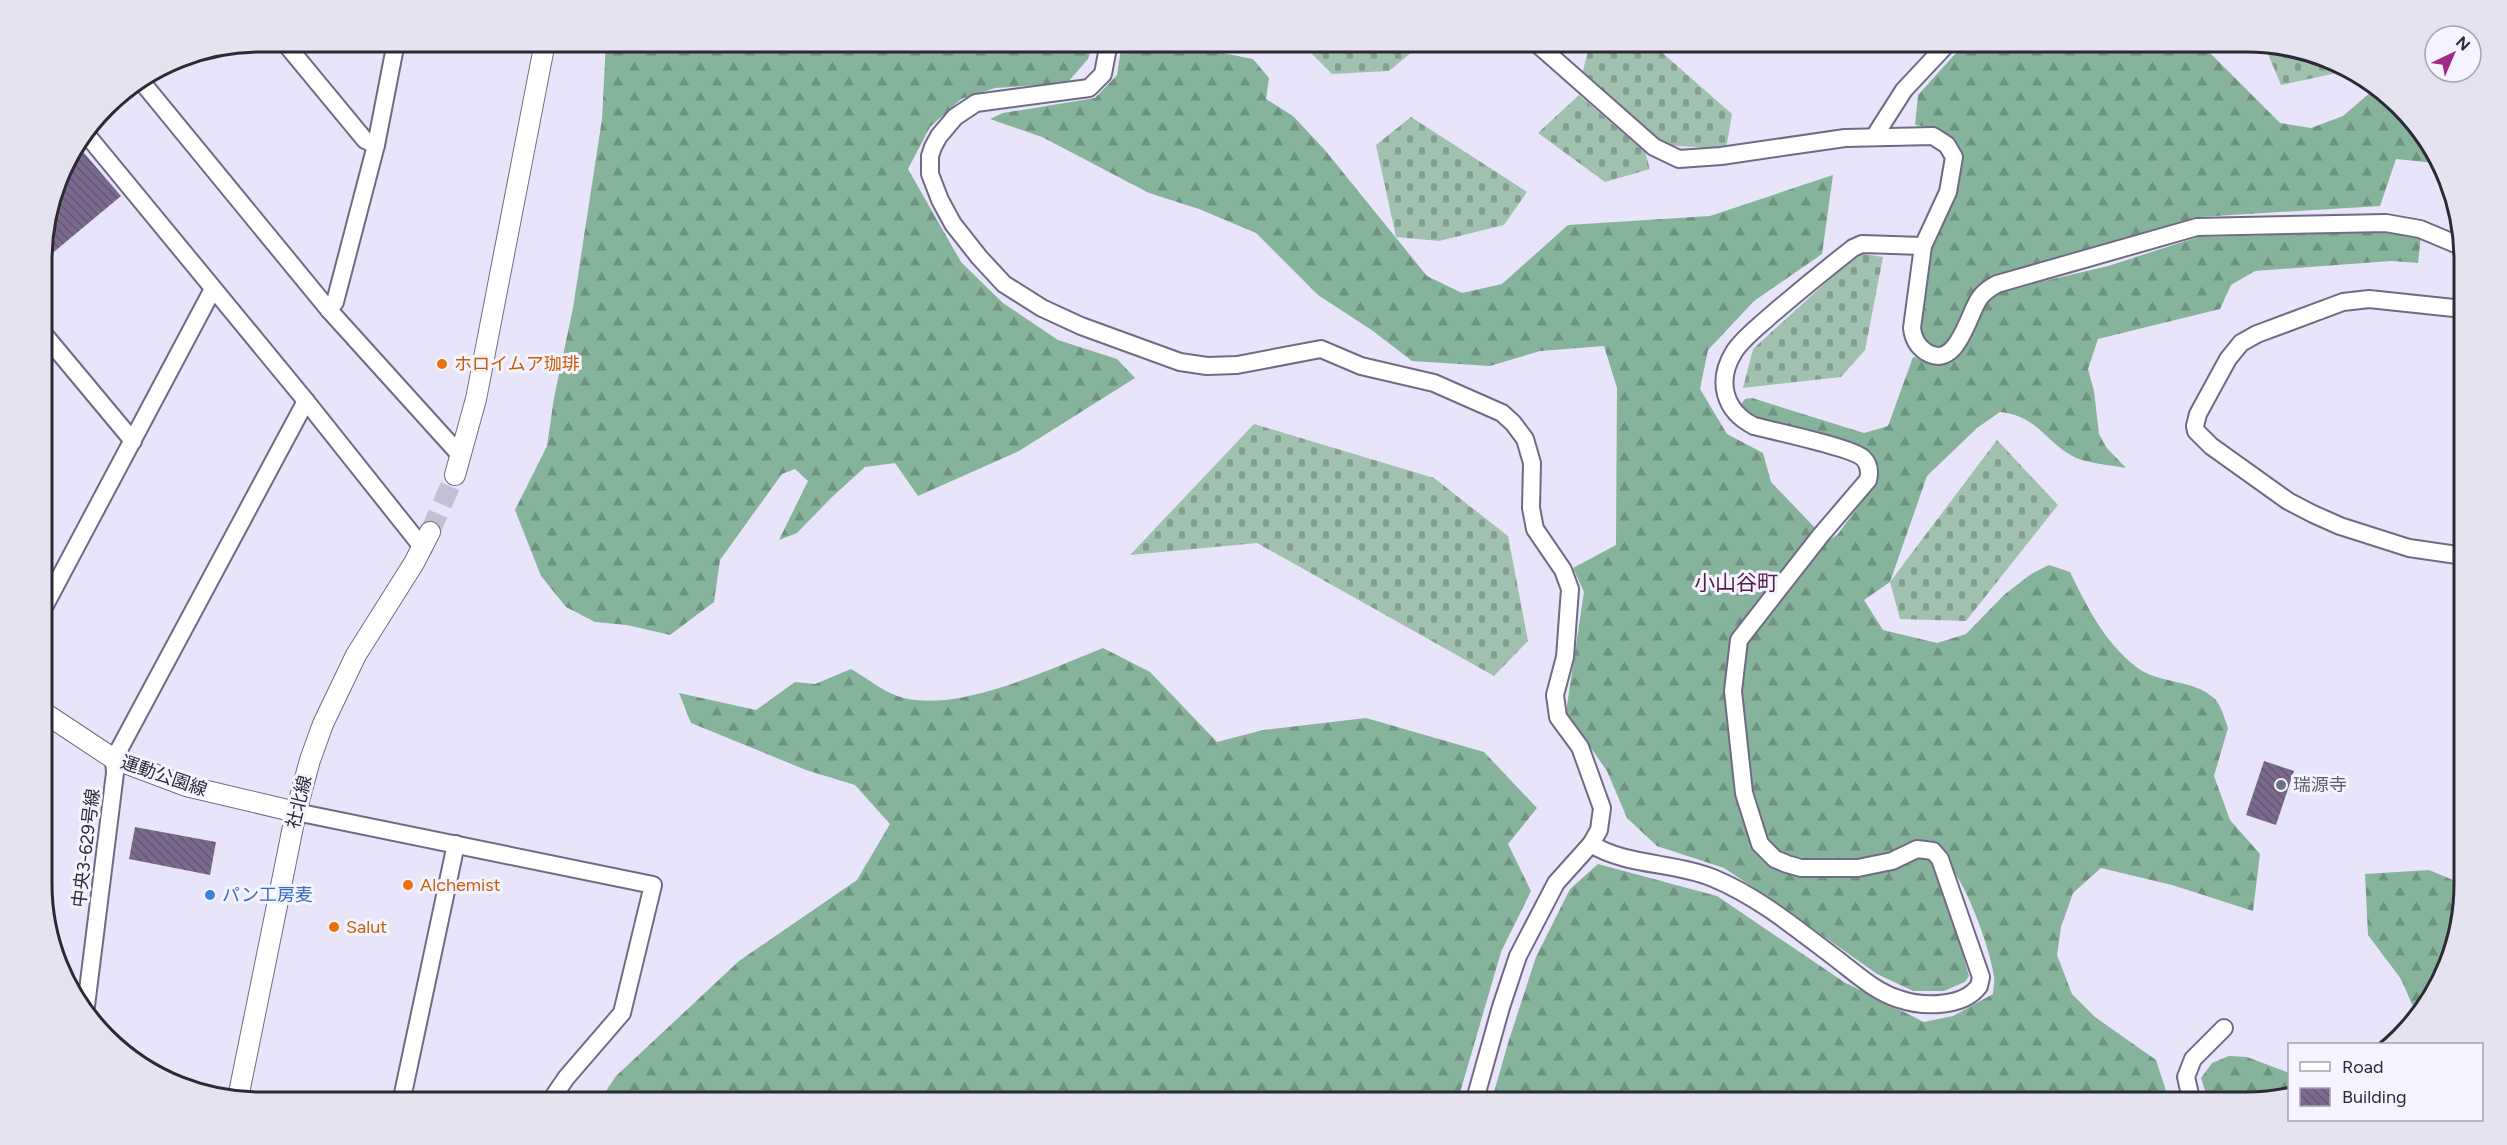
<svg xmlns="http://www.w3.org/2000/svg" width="2507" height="1145" font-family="Figtree,'Noto Sans JP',sans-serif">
<defs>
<pattern id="forest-firs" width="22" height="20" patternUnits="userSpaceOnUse" patternTransform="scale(1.5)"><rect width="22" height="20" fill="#86b39c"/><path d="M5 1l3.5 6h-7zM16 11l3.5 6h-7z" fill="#6e9280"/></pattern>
<pattern id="cemetery-stones" width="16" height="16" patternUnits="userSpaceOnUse" patternTransform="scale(1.5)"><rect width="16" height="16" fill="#a0c1af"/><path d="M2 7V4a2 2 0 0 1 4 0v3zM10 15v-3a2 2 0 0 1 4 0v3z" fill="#839d8f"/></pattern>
<pattern id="building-back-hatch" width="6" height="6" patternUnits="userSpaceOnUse" patternTransform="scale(1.5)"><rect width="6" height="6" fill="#7b6a8e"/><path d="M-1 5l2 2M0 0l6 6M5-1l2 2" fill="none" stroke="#655775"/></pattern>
</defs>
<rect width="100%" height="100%" fill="#e8e5fb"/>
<g fill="url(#forest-firs)">
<polygon points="606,42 1094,42 1088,59 1067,83 995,88 961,99 930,127 908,169 961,262 1003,303 1058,340 1117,359 1135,378 1019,451 918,496 895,463 865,467 831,498 797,533 779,540 808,481 795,469 782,474 720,560 714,602 670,635 627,625 595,622 566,607 541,576 515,510 547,446 554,398 573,308 602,119"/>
<polygon points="1122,42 1195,42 1198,48 1253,59 1269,78 1266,99 1293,116 1324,149 1427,276 1462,293 1502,284 1568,225 1710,216 1833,175 1822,254 1754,301 1708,350 1700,389 1727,434 1763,453 1771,482 1818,531 1736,638 1740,794 1783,869 1919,853 1937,862 1969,976 1965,982 1944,991 1913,991 1877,974 1778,904 1724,868 1657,846 1627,818 1607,771 1566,712 1584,592 1573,568 1616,545 1617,388 1604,346 1540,351 1490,366 1412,361 1373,331 1318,295 1256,233 1199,209 1149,193 1042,137 990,119 1003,113 1095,98 1117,75"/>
<polygon points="1966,42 2199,42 2280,123 2311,128 2343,116 2372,91 2420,128 2435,163 2396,159 2380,206 2199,217 1996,280 1948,346 1931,349 1917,335 1931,249 1956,195 1962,154 1954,138 1936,128 1915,125 1918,95"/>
<path d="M 2389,232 L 2421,235 L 2418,263 L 2391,261 L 2255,271 L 2231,285 L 2220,309 L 2098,339 L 2088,369 L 2094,391 L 2099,434 L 2106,447 L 2126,468 C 2111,465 2093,464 2079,459 C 2047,446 2040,416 2000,412 L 1977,428 L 1927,476 L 1890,582 L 1864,600 L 1883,630 L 1937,643 L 1966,634 L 2004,595 L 2031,574 L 2049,565 L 2070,572 C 2087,607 2104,641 2135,666 C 2158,685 2193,678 2215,699 C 2221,705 2225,720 2228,728 L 2214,776 L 2230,820 L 2260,854 L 2253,911 L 2172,885 L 2101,868 L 2073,893 L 2061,927 L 2057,955 L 2072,994 L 2095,1017 L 2156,1060 L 2170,1103 L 1491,1103 L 1508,1043 L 1536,957 L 1570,889 L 1598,864 L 1717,896 L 1844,982 L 1924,1022 L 1953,1016 L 1993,994 C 1993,989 1995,981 1994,976 C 1989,942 1957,855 1926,841 L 1859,860 L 1830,861 L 1796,857 L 1776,850 L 1767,838 L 1749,793 L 1738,691 L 1744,643 L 1820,547 L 1838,534 L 1875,483 C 1879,471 1877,466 1870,455 L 1760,423 L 1738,408 L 1745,399 L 1752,398 L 1864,433 L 1888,426 L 1913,357 L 1935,362 L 1990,294 L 2108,266 L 2198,237 Z"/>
<path d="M 1103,648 L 1150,672 L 1217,742 L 1263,730 L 1366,718 L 1484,752 L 1537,808 L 1508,844 L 1531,891 L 1501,952 L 1457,1103 L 598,1103 L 616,1076 L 739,961 L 857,880 L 890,824 L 855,785 L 806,770 L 691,723 L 679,693 L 756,710 L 795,682 L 815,684 L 851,669 C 867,678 886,694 904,698 C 960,712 1050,669 1103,648 Z"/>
<polygon points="2429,870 2465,885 2448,968 2418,1018 2401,979 2368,935 2365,874"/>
<polygon points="2229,1056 2247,1057 2289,1073 2289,1097 2260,1103 2209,1103 2201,1078 2212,1063"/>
</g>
<g fill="url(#cemetery-stones)">
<polygon points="1300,42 1424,42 1389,71 1332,74"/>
<polygon points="1590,42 1650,42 1732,114 1726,149 1663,145 1583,71"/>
<polygon points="2259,45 2330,59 2346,71 2281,85 2268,54"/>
<polygon points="1579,95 1645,152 1650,169 1605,182 1538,133"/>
<polygon points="1411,117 1527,192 1504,225 1439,241 1396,237 1376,145"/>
<polygon points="1858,253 1883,257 1865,350 1841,377 1743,388 1753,349"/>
<polygon points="1254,424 1434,478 1508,536 1528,641 1494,676 1257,543 1130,555"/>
<polygon points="1997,440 2058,505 1966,621 1900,619 1890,582"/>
</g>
<g fill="url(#building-back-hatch)">
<polygon points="78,146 121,196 43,261 42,246 65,164"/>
<polygon points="2264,761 2294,771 2276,825 2246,815"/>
<polygon points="135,827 216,842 210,875 129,859"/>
</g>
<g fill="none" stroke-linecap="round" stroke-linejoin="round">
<polyline stroke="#c2c0d3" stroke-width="20" stroke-dasharray="20 10" stroke-linecap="butt" points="430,532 455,475"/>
<defs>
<g id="minor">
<polyline points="284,42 365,140 376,145"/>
<polyline points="1109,42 1103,74 1089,88 976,103 955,117 939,136 933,147 930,156 930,174 940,200 953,224 979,257 1004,284 1042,308 1081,326 1180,362 1207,366 1237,365 1321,349 1361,366 1434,383 1502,413 1513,423 1525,439 1532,463 1531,508 1535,529 1563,570 1570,589 1565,657 1555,695 1558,717 1580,747 1602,808 1599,830 1591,844 1556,883 1518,956 1501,1007 1474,1103"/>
<path d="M 1535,42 L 1654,147 L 1679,159 L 1721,156 L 1845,138 L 1933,136 L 1947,145 L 1954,157 L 1948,192 L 1923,246 L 1912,328 C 1913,338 1917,346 1926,352 C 1957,371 1968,315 1979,299 C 1983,292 1990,288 1997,284 L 2197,227 L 2386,223 L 2420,229 L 2463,247"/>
<polyline points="141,81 329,310 461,456"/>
<polyline points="87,135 306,401 423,548"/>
<polyline points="1874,137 1904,90 1949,42"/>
<polyline points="2463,309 2369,299 2343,302 2257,334 2241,343 2228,359 2198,414 2195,426 2196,431 2211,446 2288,501 2313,514 2340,526 2409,548 2464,556"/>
<polyline points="329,310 335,302 376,145 396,42"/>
<polyline points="43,333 133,441"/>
<polyline points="43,609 213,289"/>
<polyline points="296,812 653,885 622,1013 566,1078 549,1103"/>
<path d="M 1591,844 C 1626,866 1674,862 1713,878 C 1759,897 1798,930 1838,960 C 1856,974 1876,992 1899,999 C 1922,1007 1963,1008 1979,986 L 1981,977 L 1940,859 L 1933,851 L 1917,849 L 1892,861 L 1858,868 L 1801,868 L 1787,864 L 1775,859 L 1760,844 L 1744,793 L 1733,691 L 1739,640 L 1821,535 L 1868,480 C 1870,472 1869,464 1863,458 C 1853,448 1774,431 1754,426 C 1724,411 1716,381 1734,352 C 1742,339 1758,327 1770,316 C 1797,293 1825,270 1853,248 L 1862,244 L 1923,246"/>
<polyline points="85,1014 115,773 114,759 306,401"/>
<polyline points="401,1103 456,844"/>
<polyline points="2192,1103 2186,1077 2193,1059 2224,1028"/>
</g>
<g id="tertiary">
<polyline points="455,475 476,399 545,42"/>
<polyline points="43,712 114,759 186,786 296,812"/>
<polyline points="238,1098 296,812 310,760 323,724 356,655 414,563 430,532"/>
</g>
</defs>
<use href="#minor" stroke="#706b84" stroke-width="20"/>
<use href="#tertiary" stroke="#706b84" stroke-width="22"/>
<use href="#minor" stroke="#fff" stroke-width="16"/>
<use href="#tertiary" stroke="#fff" stroke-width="20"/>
</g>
<g fill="#e8710a" stroke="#f5f3ff" stroke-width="2">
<circle cx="442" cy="364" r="6"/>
<circle cx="408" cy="885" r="6"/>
<circle cx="334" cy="927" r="6"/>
</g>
<circle fill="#6b7280" stroke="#f5f3ff" stroke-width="2" cx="2281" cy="785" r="6"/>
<circle fill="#3f7fe0" stroke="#f5f3ff" stroke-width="2" cx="210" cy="895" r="6"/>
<g text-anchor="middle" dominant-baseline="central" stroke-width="6" stroke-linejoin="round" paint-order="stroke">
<g font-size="18" fill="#c56008" stroke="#f5f3ff" text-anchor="start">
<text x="454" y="364">ホロイムア珈琲</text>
<text x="420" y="885">Alchemist</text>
<text x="346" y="927">Salut</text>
</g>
<g font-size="18" fill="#2c2a35" stroke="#f5f3ff">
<text transform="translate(164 776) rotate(19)">運動公園線</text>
<text transform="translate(299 802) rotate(-76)">社北線</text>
<text transform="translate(86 848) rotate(-83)">中央3-629号線</text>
</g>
<g font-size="18" fill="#5b616d" stroke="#f5f3ff" text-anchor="start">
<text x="2293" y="785">瑞源寺</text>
</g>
<g font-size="18" fill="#366cbe" stroke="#f5f3ff" text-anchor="start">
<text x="222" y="895">パン工房麦</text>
</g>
<g font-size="21" fill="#541d47" stroke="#f5f3ff">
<text x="1736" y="582">小山谷町</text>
</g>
</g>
<path d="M0 0H2507V1145H0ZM260 52H2246A208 208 0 0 1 2454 260V884A208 208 0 0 1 2246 1092H260A208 208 0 0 1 52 884V260A208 208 0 0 1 260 52Z" fill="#e5e3ef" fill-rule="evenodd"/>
<path fill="none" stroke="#2c2a35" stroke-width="3" d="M260 52H2246A208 208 0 0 1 2454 260V884A208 208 0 0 1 2246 1092H260A208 208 0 0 1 52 884V260A208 208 0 0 1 260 52Z"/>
<rect x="2288" y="1043" width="195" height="78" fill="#f5f3ff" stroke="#a5a3ae" stroke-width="1.5"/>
<rect x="2300" y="1062" width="30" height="9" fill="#ffffff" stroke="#a5a3ae" stroke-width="1.5"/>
<text x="2342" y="1073" font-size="18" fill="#2c2a35">Road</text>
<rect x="2300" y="1088" width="30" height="18" fill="url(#building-back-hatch)" stroke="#a5a3ae" stroke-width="1.5"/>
<text x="2342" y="1103" font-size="18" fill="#2c2a35">Building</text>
<g transform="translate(2453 54) rotate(44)"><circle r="28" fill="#f5f3ff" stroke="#a5a3ae" stroke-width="1.5"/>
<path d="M0-4.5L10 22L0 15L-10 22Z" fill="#9f2b87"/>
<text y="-9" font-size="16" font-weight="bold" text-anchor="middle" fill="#2c2a35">N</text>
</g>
</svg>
